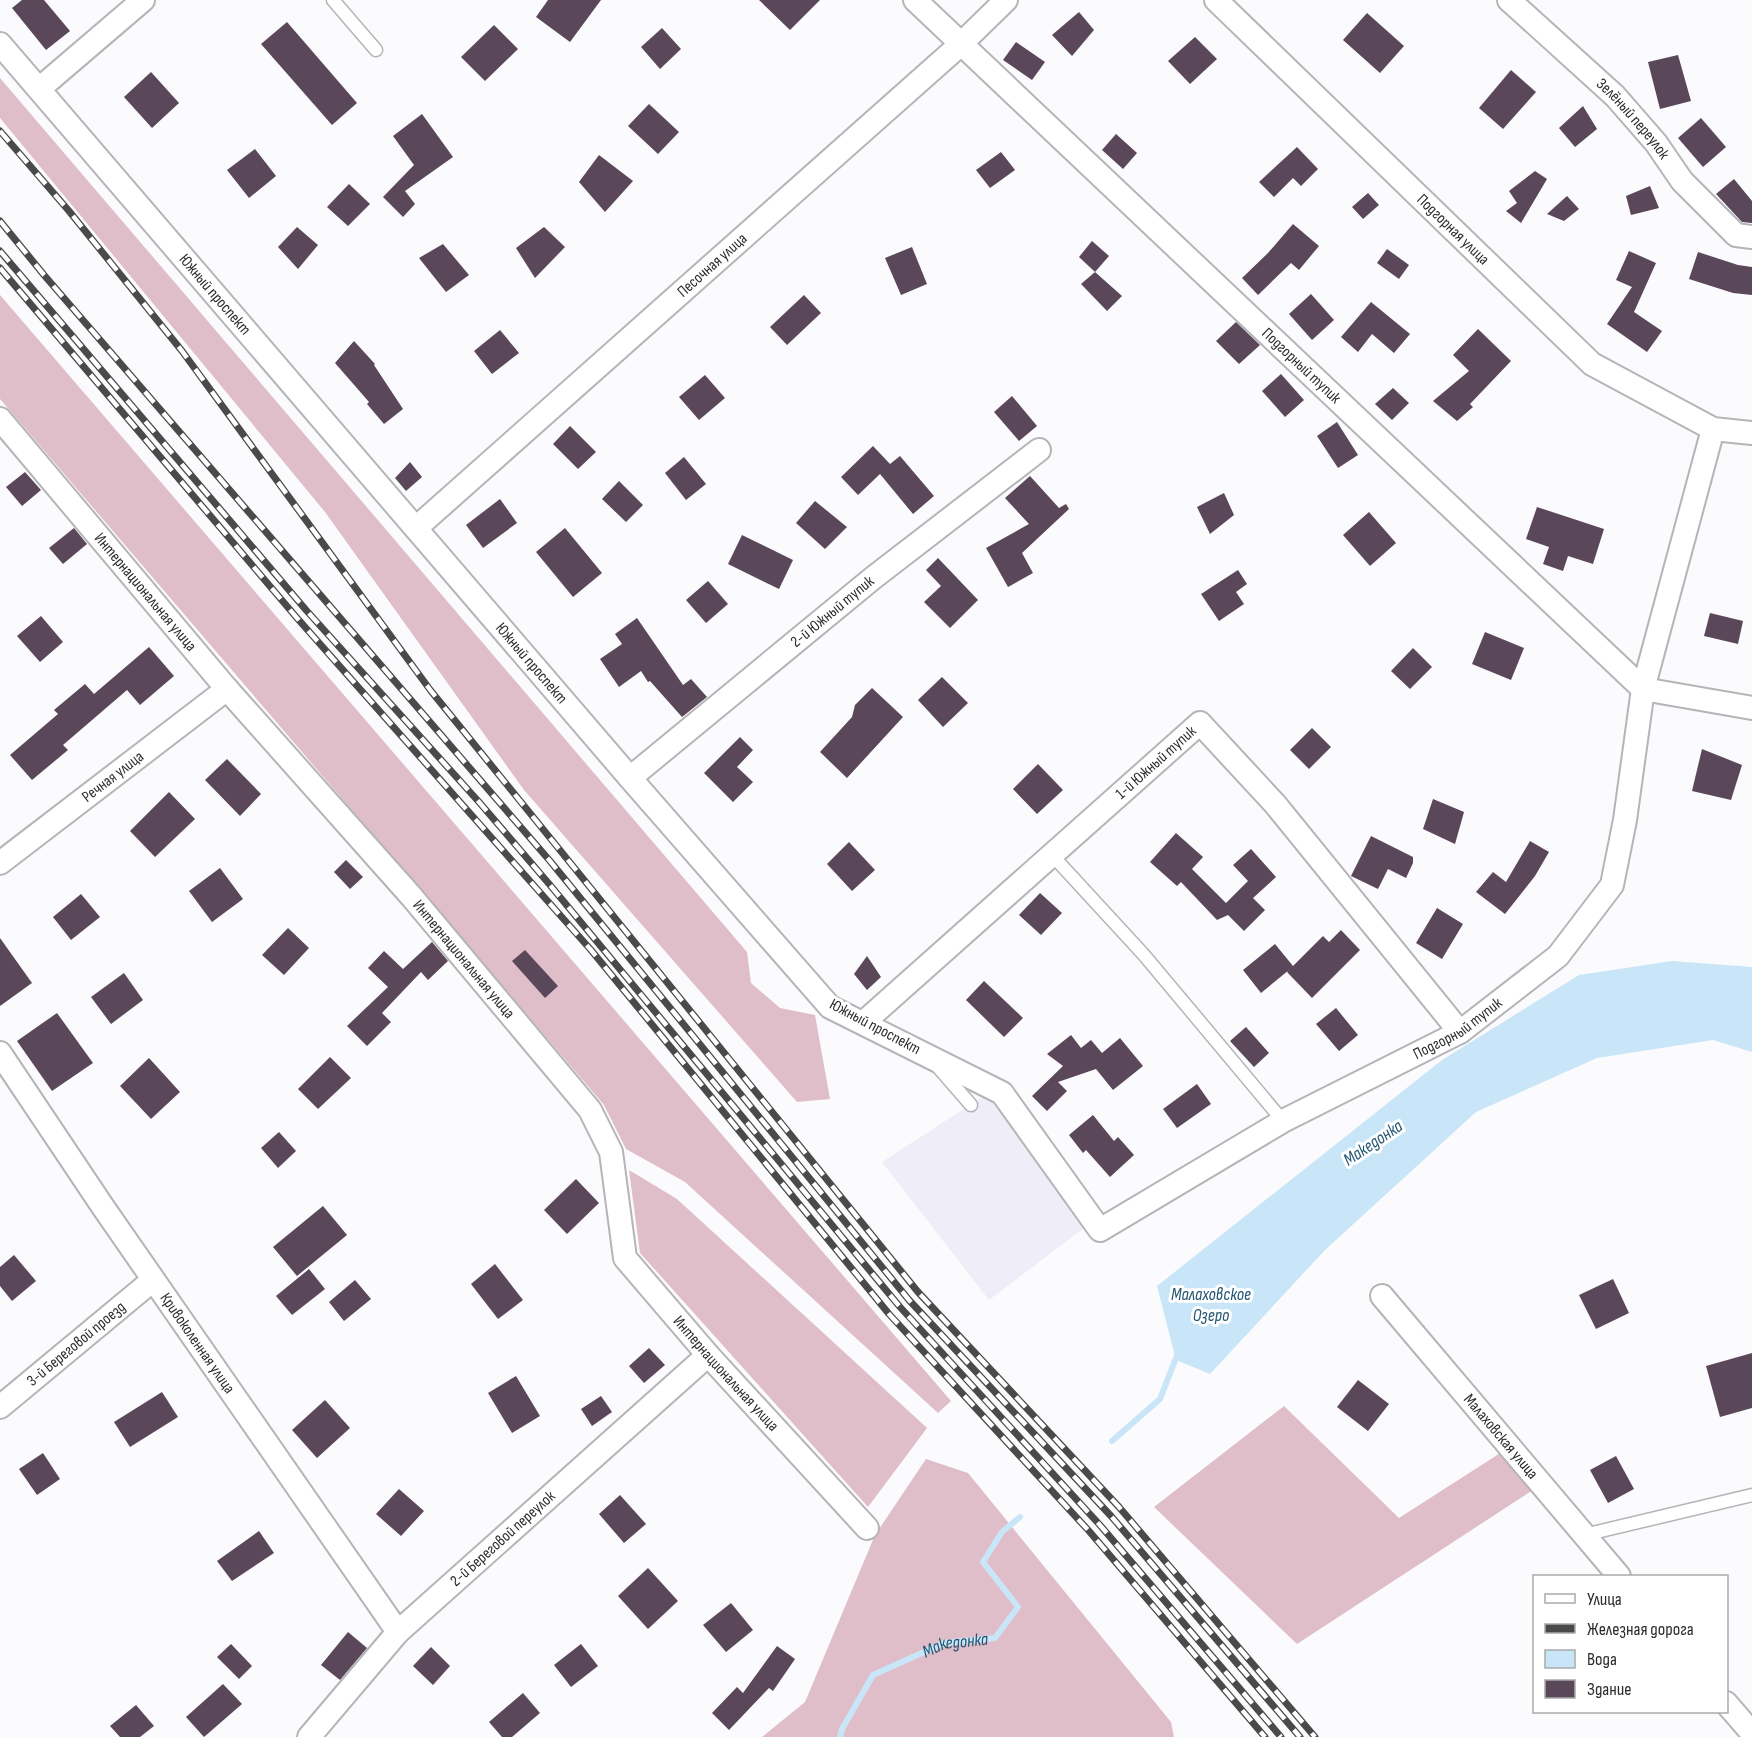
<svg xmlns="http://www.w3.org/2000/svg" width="1752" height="1737" font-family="'Sofia Sans Condensed',sans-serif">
<rect width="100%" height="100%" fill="#fbfafd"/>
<polygon fill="#efedf8" points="987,1094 1084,1228 989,1300 882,1162"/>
<g fill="#dfbeca">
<polygon points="0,78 747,952 751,983 780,1008 815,1015 830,1099 797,1102 524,790 325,512 0,118"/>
<polygon points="0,295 951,1401 938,1413 685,1182 626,1149 604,1105 0,399"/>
<polygon points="629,1170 677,1199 927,1428 868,1507 640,1253"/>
<polygon points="1284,1406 1399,1518 1505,1450 1536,1488 1297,1644 1154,1507"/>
<polygon points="926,1459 968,1473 1171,1722 1174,1737 762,1737 805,1702 875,1535"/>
</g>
<polygon fill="#c9e6f9" points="1672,961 1752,967 1752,1052 1713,1040 1597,1058 1476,1112 1325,1250 1210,1374 1176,1360 1157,1286 1442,1060 1579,975"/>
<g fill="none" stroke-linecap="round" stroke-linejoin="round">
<g stroke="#c9e6f9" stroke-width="6">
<polyline points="1112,1441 1160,1399 1178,1353"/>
<path id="s1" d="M 840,1737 L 842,1729 L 873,1675 L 944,1643 L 995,1638 L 1018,1607 L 983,1562 L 1002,1532 L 1020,1517"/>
</g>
</g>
<g fill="#5a475a">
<polygon points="22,0 44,0 70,31 46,50 12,8"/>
<polygon points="548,0 601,0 570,42 536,17"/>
<polygon points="759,0 820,0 790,30"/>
<polygon points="1079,12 1094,30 1072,56 1052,35"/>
<polygon points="1367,13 1404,46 1380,73 1343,40"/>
<polygon points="287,22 357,103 332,125 261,44"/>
<polygon points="494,25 518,49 485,81 461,57"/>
<polygon points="662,28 681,49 660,69 641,47"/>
<polygon points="1195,37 1217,59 1190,84 1168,61"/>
<polygon points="1016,42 1045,62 1032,80 1003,60"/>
<polygon points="1678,55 1691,101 1660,109 1648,62"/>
<polygon points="1511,70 1536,92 1503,129 1479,108"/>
<polygon points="151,72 179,103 152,128 124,97"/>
<polygon points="649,104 679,132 658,154 628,126"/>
<polygon points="1583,106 1597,129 1575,147 1559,128"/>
<polygon points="422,114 453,157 405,191 415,204 403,217 383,197 414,165 393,136"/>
<polygon points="1701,118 1726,147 1703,167 1678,138"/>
<polygon points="1116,134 1137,153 1123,169 1102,150"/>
<polygon points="1297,147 1318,169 1301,186 1293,178 1274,197 1259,182"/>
<polygon points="255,149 276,176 249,198 227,170"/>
<polygon points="1001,152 1015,170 990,188 976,170"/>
<polygon points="599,155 633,181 605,212 579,182"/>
<polygon points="1535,171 1547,179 1521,223 1506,211 1517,203 1509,191"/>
<polygon points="1734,179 1752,201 1752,223 1742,222 1716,194"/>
<polygon points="349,184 370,204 348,226 327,207"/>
<polygon points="1650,186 1659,208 1631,215 1626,196"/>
<polygon points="1368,193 1379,205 1363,219 1352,207"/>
<polygon points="1567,196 1579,209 1564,221 1547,214"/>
<polygon points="1293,224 1319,246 1299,270 1291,263 1258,295 1242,278 1268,253"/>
<polygon points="297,227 318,245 298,269 278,247"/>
<polygon points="544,227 565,247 535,278 516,248"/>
<polygon points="1092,241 1109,256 1095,272 1079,257"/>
<polygon points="443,244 469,275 446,292 419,258"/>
<polygon points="912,247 927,284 901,295 885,258"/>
<polygon points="1387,249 1409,265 1399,279 1377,263"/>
<polygon points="1629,251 1656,263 1634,312 1662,331 1647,352 1607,324 1632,287 1616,280"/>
<polygon points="1698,252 1738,265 1752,267 1752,295 1733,293 1689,279"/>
<polygon points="1095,272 1122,296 1107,311 1081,284"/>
<polygon points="1311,294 1334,320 1312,340 1289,314"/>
<polygon points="804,295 821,313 787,345 770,327"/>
<polygon points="1371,302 1410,334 1394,353 1372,334 1358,352 1341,337"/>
<polygon points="1236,322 1260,345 1239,364 1216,341"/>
<polygon points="1478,329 1511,361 1470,404 1473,407 1457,421 1433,401 1469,371 1453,355"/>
<polygon points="500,330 519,353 492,374 474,351"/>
<polygon points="354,341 375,364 374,365 403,409 384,424 367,404 369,402 335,363"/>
<polygon points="1281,374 1304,400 1285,417 1262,391"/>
<polygon points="705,375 725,398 699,420 679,397"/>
<polygon points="1393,388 1409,403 1392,420 1375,404"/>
<polygon points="1012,396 1037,426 1019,441 994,412"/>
<polygon points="1337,422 1358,455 1338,468 1317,436"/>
<polygon points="570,426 596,452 578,469 553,444"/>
<polygon points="873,446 890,464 900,456 934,496 913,514 880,474 858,495 841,477"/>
<polygon points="684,457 706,484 686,500 665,473"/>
<polygon points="410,462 422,477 406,491 395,478"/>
<polygon points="25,472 41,490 22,506 6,487"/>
<polygon points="1030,476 1059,508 1066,504 1069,509 1022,553 1033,573 1008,587 986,548 1029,524 1005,498"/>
<polygon points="619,481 643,505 626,522 602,499"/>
<polygon points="1224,493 1234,515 1210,534 1197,507"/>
<polygon points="500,499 517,523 483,548 466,525"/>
<polygon points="815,501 847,527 825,549 796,523"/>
<polygon points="1537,507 1604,529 1593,564 1568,556 1563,571 1543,564 1549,547 1526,539"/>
<polygon points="1369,512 1396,543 1370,566 1343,535"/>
<polygon points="74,528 87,544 63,564 49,548"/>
<polygon points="565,528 602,573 573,597 536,552"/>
<polygon points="742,535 793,560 779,589 728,564"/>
<polygon points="938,558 978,600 950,628 924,602 941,586 926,570"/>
<polygon points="1238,570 1247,584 1236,592 1244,604 1219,621 1201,594"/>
<polygon points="708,581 728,604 706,623 686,600"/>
<polygon points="1710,613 1743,621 1738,644 1704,636"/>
<polygon points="41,616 63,642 40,662 17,636"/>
<polygon points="637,618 683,685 691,679 707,697 682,717 650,681 648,682 641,671 619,687 600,659 622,644 615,634"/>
<polygon points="1485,632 1524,648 1511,680 1472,664"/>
<polygon points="149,647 174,676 140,705 127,690 63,745 68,750 32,780 10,755 58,714 54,710 85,684 94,694"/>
<polygon points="1413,648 1432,667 1410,689 1391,671"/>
<polygon points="942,677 968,703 943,727 918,700"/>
<polygon points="872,688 903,717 847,778 820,752 852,717 855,705"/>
<polygon points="1312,728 1331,747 1309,769 1290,750"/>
<polygon points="740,737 753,750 737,767 753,782 733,802 704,773"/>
<polygon points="1702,749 1742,765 1731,800 1692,791"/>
<polygon points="227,759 261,794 240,816 205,780"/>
<polygon points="1038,764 1063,790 1037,814 1013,789"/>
<polygon points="169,792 195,819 155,857 130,831"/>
<polygon points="1433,799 1464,812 1455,844 1423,829"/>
<polygon points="1176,833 1203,857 1192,869 1226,903 1248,881 1233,865 1251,849 1276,877 1253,898 1265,910 1244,931 1228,915 1217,920 1181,882 1177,886 1150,862"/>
<polygon points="1371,836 1413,857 1413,863 1406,878 1388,869 1378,889 1351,876"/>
<polygon points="1530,841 1549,852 1535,876 1505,914 1476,892 1493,872 1506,882"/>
<polygon points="849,842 875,870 852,891 827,864"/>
<polygon points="346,860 363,877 350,889 334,872"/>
<polygon points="220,868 243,899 212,922 189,891"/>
<polygon points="1040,893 1062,913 1041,935 1019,915"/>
<polygon points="81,894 100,917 71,940 53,917"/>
<polygon points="1437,908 1463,924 1442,959 1416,943"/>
<polygon points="288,928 309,948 284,975 262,955"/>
<polygon points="1341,930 1360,950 1312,998 1287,972 1289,970 1261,993 1243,970 1275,944 1293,966 1323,936 1329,942"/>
<polygon points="0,938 32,983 0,1006"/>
<polygon points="432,942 448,961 428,980 421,972 382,1013 391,1022 367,1046 347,1026 388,987 368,968 384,951 403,969"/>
<polygon points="525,950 558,986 545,998 512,961"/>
<polygon points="867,956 881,977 867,990 854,974"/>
<polygon points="124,973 143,1000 111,1024 91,997"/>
<polygon points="984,981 1023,1018 1004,1037 966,1000"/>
<polygon points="1336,1008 1358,1035 1339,1051 1316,1024"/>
<polygon points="57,1013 93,1063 52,1091 17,1041"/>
<polygon points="1246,1027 1269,1053 1254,1067 1230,1041"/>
<polygon points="1071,1035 1081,1048 1091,1040 1102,1053 1120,1038 1143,1066 1113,1090 1096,1069 1058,1082 1067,1091 1047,1111 1032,1096 1063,1066 1047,1054"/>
<polygon points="330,1057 351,1078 318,1109 298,1089"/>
<polygon points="149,1058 180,1092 151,1119 120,1086"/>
<polygon points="1197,1084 1211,1104 1177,1128 1163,1109"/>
<polygon points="1093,1115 1114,1141 1118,1137 1134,1155 1110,1177 1086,1150 1083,1153 1069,1135"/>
<polygon points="279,1132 296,1151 278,1168 261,1148"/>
<polygon points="576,1179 599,1203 567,1234 544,1210"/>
<polygon points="323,1206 347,1235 297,1276 273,1247"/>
<polygon points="14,1255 36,1281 12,1301 0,1286 0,1267"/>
<polygon points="495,1264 523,1300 498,1319 471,1284"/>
<polygon points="309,1269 325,1289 292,1315 276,1296"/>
<polygon points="1613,1279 1629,1313 1596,1329 1579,1295"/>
<polygon points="355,1280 371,1299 344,1321 329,1302"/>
<polygon points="649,1348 665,1365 644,1383 629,1366"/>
<polygon points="1752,1353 1752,1408 1720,1417 1706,1366"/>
<polygon points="516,1376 540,1416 512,1433 488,1393"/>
<polygon points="1358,1380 1389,1404 1368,1431 1337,1407"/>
<polygon points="162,1392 178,1417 130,1447 114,1422"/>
<polygon points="601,1396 612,1412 592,1426 581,1409"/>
<polygon points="325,1400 350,1428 317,1458 292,1430"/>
<polygon points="43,1453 60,1479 37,1495 19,1469"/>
<polygon points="1616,1456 1634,1489 1608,1503 1590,1470"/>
<polygon points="399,1489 424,1511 401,1536 376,1514"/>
<polygon points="620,1495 646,1524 624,1543 599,1514"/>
<polygon points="259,1531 274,1553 232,1581 217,1561"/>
<polygon points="648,1568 678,1601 648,1629 618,1596"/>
<polygon points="731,1603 753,1630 726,1652 703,1625"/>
<polygon points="348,1632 367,1648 340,1680 321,1665"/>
<polygon points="231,1644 252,1666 239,1679 217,1657"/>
<polygon points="581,1644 598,1666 571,1687 554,1665"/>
<polygon points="777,1646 795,1659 773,1691 769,1688 729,1730 712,1713 737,1687 743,1693"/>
<polygon points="431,1647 450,1666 433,1685 413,1666"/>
<polygon points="223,1684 242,1704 204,1737 186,1717"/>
<polygon points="523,1693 540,1713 512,1737 502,1737 489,1722"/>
<polygon points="136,1705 154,1726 140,1737 120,1737 110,1726"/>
</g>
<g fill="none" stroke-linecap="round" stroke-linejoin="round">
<defs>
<g id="service">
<polyline points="333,0 376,50"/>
<polyline points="1052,855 1144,955 1283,1121"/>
<polyline points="938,1067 971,1105"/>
<polyline points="1584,1535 1752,1495"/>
</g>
<g id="minor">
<path id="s2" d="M 915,0 L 1643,689 L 1752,708"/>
<path id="s3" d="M 1216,0 L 1592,364 L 1713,429 L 1752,433"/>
<path id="s4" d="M 1509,0 L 1615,96 L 1656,143 L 1682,181 L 1736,235 L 1752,237"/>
<path id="s5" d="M 0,44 L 630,778 L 830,1007 L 1002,1093 L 1100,1230 L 1283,1121 L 1460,1032 L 1558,956 L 1612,885 L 1625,820 L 1643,689 L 1713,429"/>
<polyline points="39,89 143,0"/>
<path id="s6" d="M 0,419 L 227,689 L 411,896 L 590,1110 L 611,1152 L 625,1258 L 708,1355 L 867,1528"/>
<path id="s7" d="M 416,528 L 961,44 L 1006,0"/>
<path id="s8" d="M 630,778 L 873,578 L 1039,450"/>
<path id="s9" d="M 0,863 L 227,689"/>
<path id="s10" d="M 863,1023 L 1200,723 L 1275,804 L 1460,1032"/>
<path id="s11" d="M 0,1053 L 103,1207 L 398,1632"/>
<path id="s12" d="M 1382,1296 L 1619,1576"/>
<path id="s13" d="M 0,1407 L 153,1280"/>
<polyline points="1726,1703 1752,1733"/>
<path id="s14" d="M 309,1737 L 398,1632 L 708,1355"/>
</g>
</defs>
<use href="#service" stroke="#b5b4b7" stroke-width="15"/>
<use href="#minor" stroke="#b5b4b7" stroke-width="26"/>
<use href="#service" stroke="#fff" stroke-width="12"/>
<use href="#minor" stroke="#fff" stroke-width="22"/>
<defs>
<g id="rail">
<polyline points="0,131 69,211 182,351 431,691 918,1292 1119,1507 1315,1737"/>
<polyline points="0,221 44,275 550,861 909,1300 1111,1516 1300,1737"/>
<polyline points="0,251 306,610 479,802 550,885 900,1307 1099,1524 1281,1737"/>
<polyline points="0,268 297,618 591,950 889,1314 1089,1531 1265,1737"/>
</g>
</defs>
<use href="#rail" stroke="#4a4a4b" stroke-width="7"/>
<use href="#rail" stroke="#fff" stroke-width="4.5" stroke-dasharray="14" stroke-linecap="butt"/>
</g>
<g text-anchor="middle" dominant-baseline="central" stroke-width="6" stroke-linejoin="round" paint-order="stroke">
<g font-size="16" fill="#2d2d2e" stroke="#fff">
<text stroke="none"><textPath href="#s4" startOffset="172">Зелёный переулок</textPath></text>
<text stroke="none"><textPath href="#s3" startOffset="330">Подгорная улица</textPath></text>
<text stroke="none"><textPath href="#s7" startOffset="396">Песочная улица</textPath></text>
<text stroke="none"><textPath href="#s5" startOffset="330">Южный проспект</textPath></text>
<text stroke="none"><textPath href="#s2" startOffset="532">Подгорный тупик</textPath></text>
<text stroke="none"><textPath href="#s6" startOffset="226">Интернациональная улица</textPath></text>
<text stroke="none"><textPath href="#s8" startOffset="262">2-й Южный тупик</textPath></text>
<text stroke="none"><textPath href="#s5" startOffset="816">Южный проспект</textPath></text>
<text stroke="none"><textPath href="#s10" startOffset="392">1-й Южный тупик</textPath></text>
<text stroke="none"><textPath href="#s9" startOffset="142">Речная улица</textPath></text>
<text stroke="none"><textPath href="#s6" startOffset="712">Интернациональная улица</textPath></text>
<text transform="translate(875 1027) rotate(28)">Южный проспект</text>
<text stroke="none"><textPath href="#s5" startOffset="2043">Подгорный тупик</textPath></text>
<text stroke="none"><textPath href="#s13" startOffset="99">3-й Береговой проезд</textPath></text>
<text stroke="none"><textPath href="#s11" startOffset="351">Кривоколенная улица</textPath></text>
<text stroke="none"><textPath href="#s6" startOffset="1216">Интернациональная улица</textPath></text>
<text stroke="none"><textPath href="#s12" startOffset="184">Малаховская улица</textPath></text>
<text stroke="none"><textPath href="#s14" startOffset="278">2-й Береговой переулок</textPath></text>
</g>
<g font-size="18" font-style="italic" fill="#245672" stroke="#fff">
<text transform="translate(1373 1143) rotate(-34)">Македонка</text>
<text x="1211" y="1294">Малаховское<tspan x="1211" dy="21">Озеро</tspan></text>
<text stroke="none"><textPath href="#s1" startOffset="159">Македонка</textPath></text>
</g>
</g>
<rect x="1533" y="1575" width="195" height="138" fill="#ffffff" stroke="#ababab" stroke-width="1.5"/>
<rect x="1545" y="1594" width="30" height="9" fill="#ffffff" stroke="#ababab" stroke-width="1.5"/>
<text x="1587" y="1605" font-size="18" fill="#2d2d2e">Улица</text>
<rect x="1545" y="1624" width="30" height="9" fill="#4a4a4b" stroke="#ababab" stroke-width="1.5"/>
<text x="1587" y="1635" font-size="18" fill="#2d2d2e">Железная дорога</text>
<rect x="1545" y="1650" width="30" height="18" fill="#c9e6f9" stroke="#ababab" stroke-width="1.5"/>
<text x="1587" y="1665" font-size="18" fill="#2d2d2e">Вода</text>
<rect x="1545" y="1680" width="30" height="18" fill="#5a475a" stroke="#ababab" stroke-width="1.5"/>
<text x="1587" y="1695" font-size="18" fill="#2d2d2e">Здание</text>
</svg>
